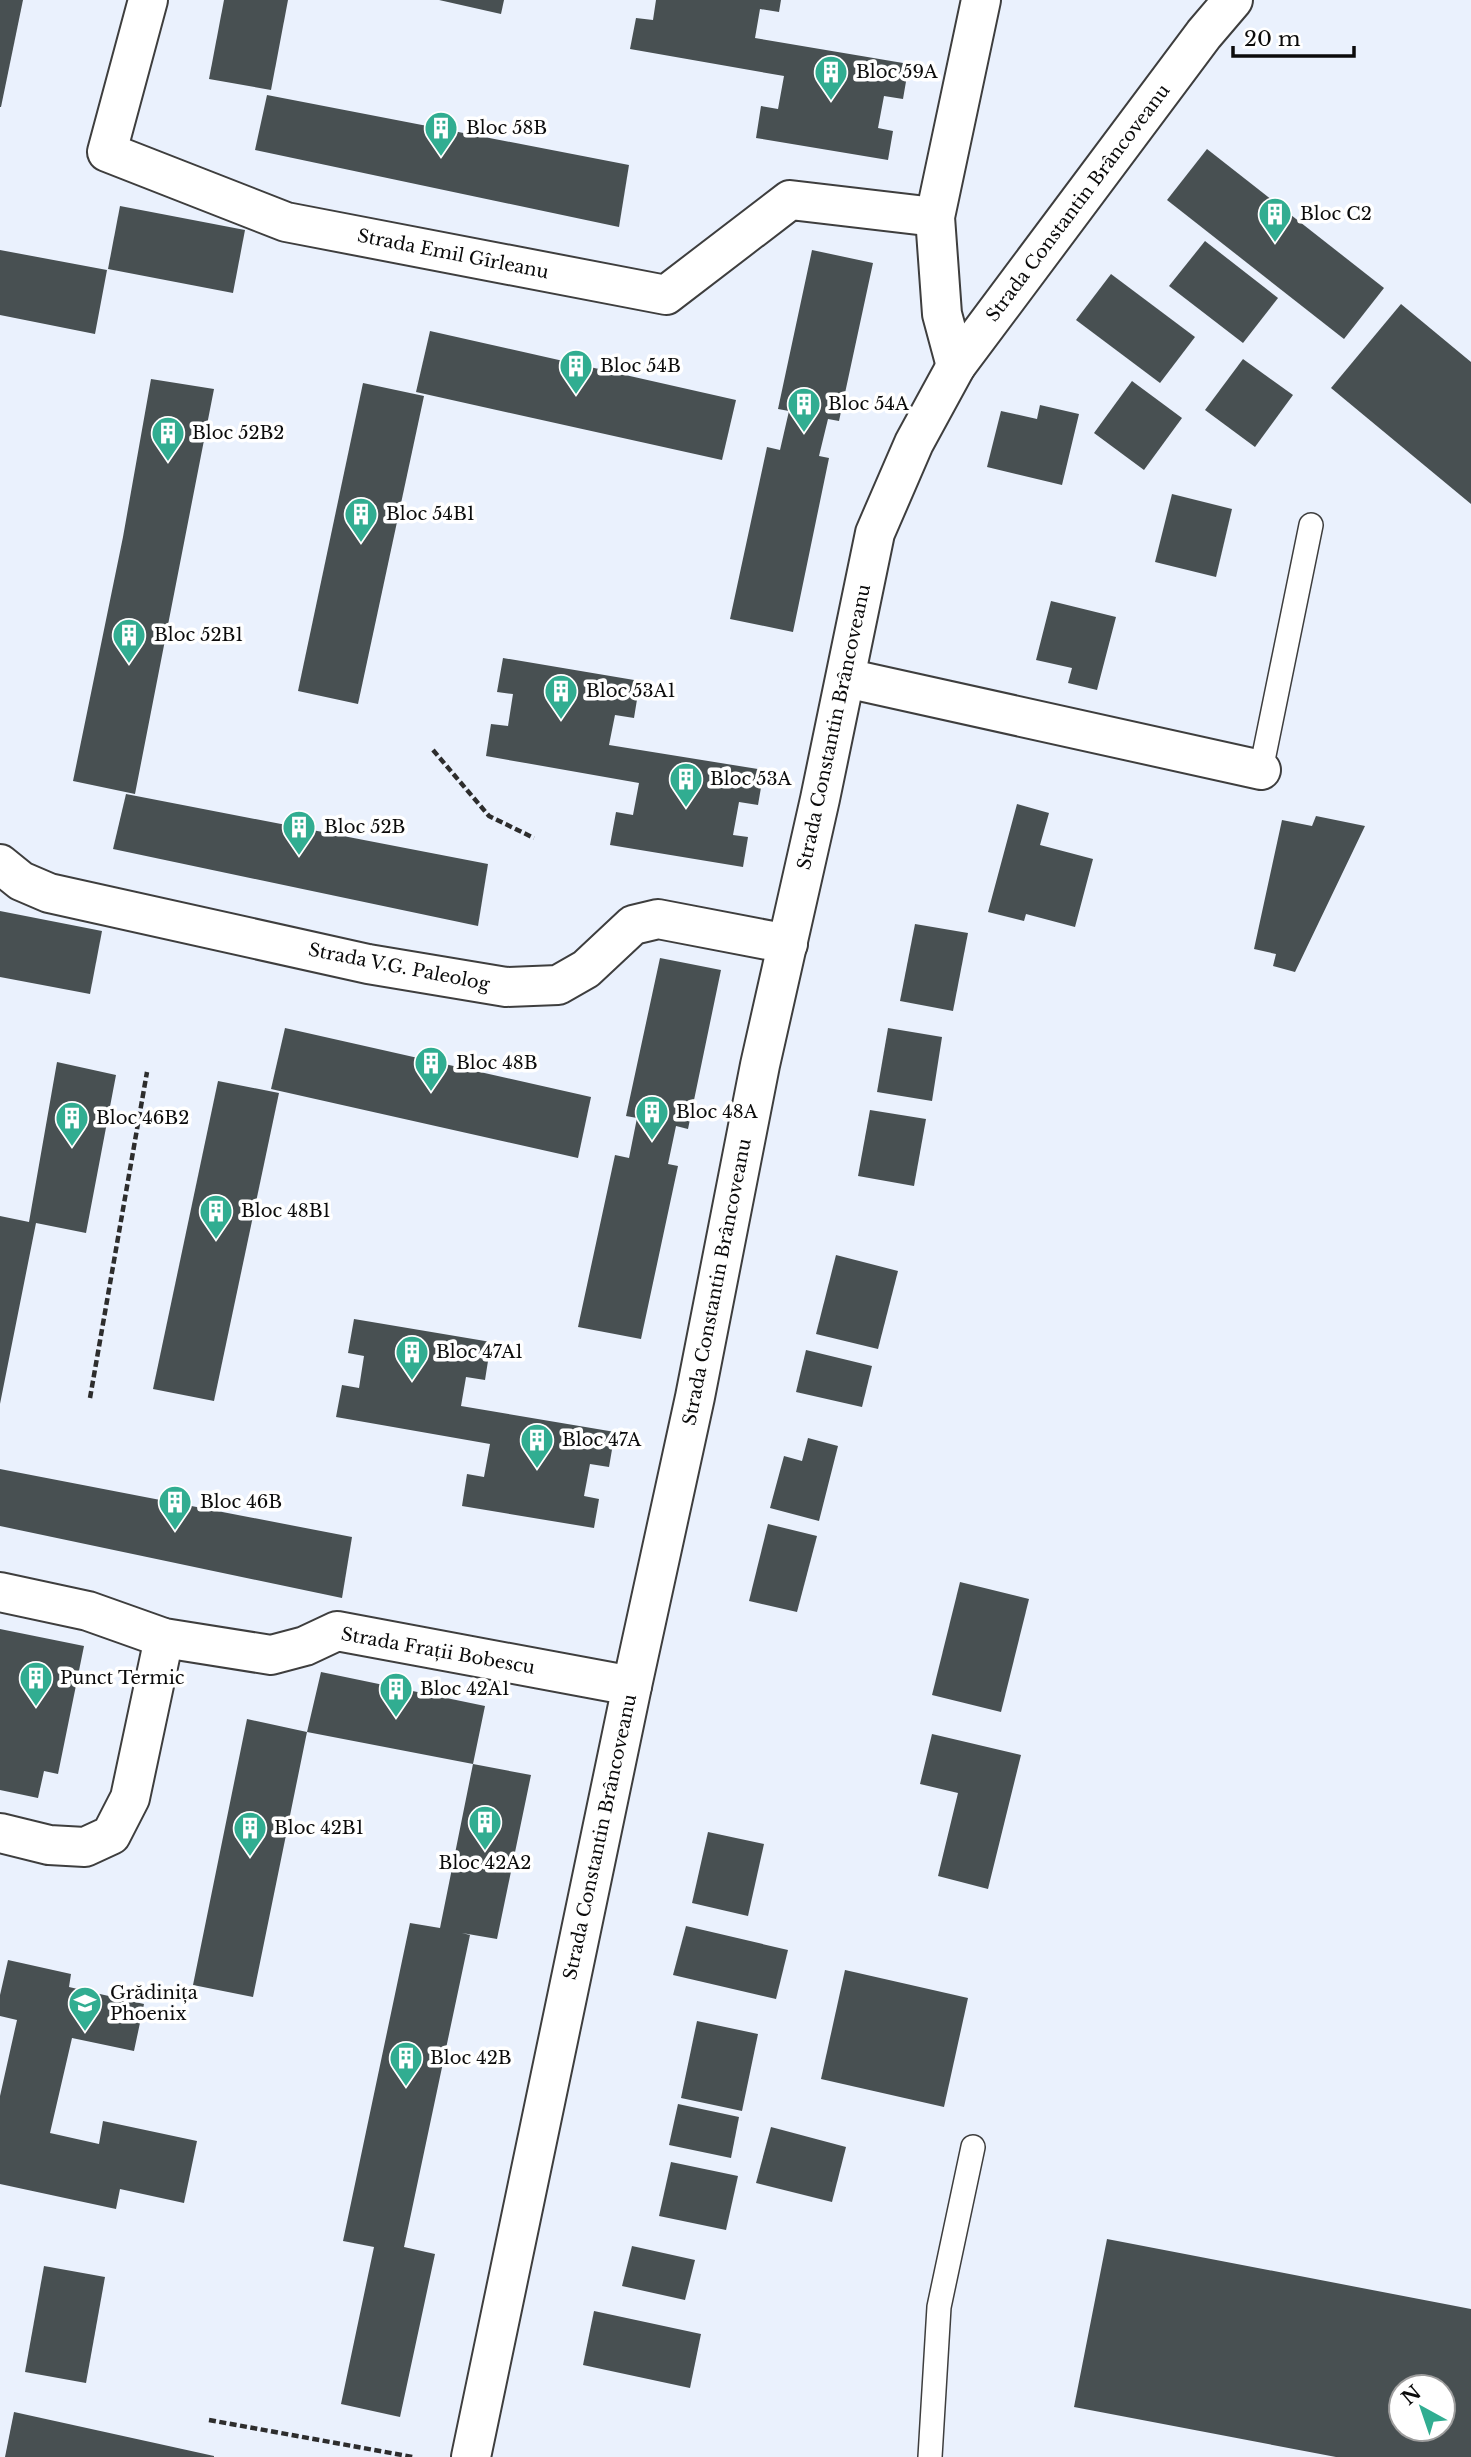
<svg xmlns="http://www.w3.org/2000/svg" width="1471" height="2457" font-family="'Libre Baskerville',serif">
<rect width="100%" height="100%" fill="#eaf1fd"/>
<g fill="#485052" fill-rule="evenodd">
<polygon points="0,0 23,0 1,107 0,107"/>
<polygon points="224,0 288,0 271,90 209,79"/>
<polygon points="439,0 504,0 501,14"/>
<polygon points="656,0 781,0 779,12 760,9 755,38 909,64 903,99 884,96 878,128 893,131 888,160 756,138 761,106 778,109 784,76 630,49 636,18 653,20"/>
<polygon points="267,95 629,165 619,227 255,150"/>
<polygon points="1207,149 1384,288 1344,339 1167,200"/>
<polygon points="120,206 245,230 233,293 108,269"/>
<polygon points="1205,241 1278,298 1243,343 1169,286"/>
<polygon points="0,250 107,270 95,334 0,315"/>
<polygon points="812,250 873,263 839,421 828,419 819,456 829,458 793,632 730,619 767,447 780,450 789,411 778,409"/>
<polygon points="1111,274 1195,337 1160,383 1076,320"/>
<polygon points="1401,304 1471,362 1471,504 1331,388"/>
<polygon points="430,331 736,400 722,460 416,392"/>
<polygon points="1243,359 1293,395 1255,447 1205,410"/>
<polygon points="151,379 214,389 135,794 73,781 123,537"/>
<polygon points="1132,381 1182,418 1144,470 1094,433"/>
<polygon points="363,383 424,396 358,704 298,691"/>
<polygon points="1040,405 1079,414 1062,485 987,467 1001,411 1037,419"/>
<polygon points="1172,494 1232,509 1216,577 1155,562"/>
<polygon points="1051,601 1116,617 1097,690 1068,683 1072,668 1036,660"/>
<polygon points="503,658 640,681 634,718 615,715 609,745 764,770 758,805 739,802 733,835 748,837 743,867 610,845 616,812 633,815 639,783 486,756 491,724 508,726 513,694 497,692"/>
<polygon points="126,794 488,864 478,926 113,849"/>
<polygon points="1017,804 1049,813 1040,845 1093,859 1075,927 1026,914 1024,921 988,912"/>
<polygon points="1316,816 1365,826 1295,972 1273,966 1276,954 1254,949 1282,820 1312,826"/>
<polygon points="0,911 102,931 90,994 0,977"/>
<polygon points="915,924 968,933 953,1011 900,1001"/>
<polygon points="660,958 721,970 688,1129 676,1126 668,1164 678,1166 641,1339 578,1327 615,1155 629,1158 637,1118 626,1116"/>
<polygon points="285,1028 591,1097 578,1158 271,1089"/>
<polygon points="888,1028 942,1037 932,1101 877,1092"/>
<polygon points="57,1062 116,1075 86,1233 36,1223 0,1404 0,1216 29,1222"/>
<polygon points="218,1081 279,1093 214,1401 153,1389"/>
<polygon points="870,1110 926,1119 914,1186 858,1176"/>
<polygon points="836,1255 898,1271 878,1349 816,1334"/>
<polygon points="354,1319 491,1342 485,1380 466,1377 461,1406 615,1432 609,1467 590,1464 584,1496 599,1499 594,1528 462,1506 467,1474 484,1477 490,1444 336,1417 342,1385 359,1388 364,1356 348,1353"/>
<polygon points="806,1350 872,1366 862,1407 796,1392"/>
<polygon points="808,1438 838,1446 819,1521 770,1508 784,1456 802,1461"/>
<polygon points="0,1469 352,1537 342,1598 0,1526"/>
<polygon points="768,1524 817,1536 797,1612 749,1601"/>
<polygon points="960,1582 1029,1599 1001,1712 932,1695"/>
<polygon points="0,1629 84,1646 58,1774 44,1771 38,1798 0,1790"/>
<polygon points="321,1672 485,1706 473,1764 307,1732 253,1997 193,1985 247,1719 307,1732"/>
<polygon points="932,1734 1021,1755 988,1889 938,1876 958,1793 920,1784"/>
<polygon points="473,1764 531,1775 497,1939 462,1933 470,1935 404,2247 435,2254 400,2417 341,2404 374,2247 343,2241 410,1923 440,1928"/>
<polygon points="708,1832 764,1844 748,1916 692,1903"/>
<polygon points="686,1926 788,1950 776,1999 673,1975"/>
<polygon points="8,1960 71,1974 69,1987 144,2004 134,2051 72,2038 50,2133 99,2144 103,2121 197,2141 184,2203 120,2189 116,2209 0,2184 0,2096 17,2020 0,2016 0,1995"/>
<polygon points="845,1970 968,1998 944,2107 821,2079"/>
<polygon points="697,2021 758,2034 742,2111 681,2098"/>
<polygon points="678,2104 739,2117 731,2158 669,2145"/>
<polygon points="771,2127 846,2147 832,2202 756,2183"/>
<polygon points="671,2162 738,2176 726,2230 659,2216"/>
<path d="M 1107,2239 L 1471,2309 L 1471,2457 L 1336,2457 L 1074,2407 ZM 1401,2387 L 1443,2387 L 1443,2429 L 1401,2429 Z"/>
<polygon points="632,2246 695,2260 685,2300 622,2286"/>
<polygon points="44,2266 105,2277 86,2383 25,2372"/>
<polygon points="594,2311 701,2334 690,2388 583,2365"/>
<polygon points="14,2412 214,2456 214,2457 5,2457"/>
</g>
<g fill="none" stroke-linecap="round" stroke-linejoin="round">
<defs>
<g id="lane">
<polyline points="1261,770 1311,525"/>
<polyline points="930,2457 939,2307 973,2147"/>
</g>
<g id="street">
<polyline points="148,0 107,152 286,222 666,295 790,200 935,217"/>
<polyline points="956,366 942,314 935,217 981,0"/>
<polyline points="846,678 1261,770"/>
<polyline points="0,864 21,881 49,893 368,964 506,987 558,985 586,969 633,925 658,919 788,944"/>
<polyline points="0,1592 88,1611 164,1638 271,1655 305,1646 337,1631 632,1686"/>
<polyline points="0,1833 49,1845 85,1847 111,1835 130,1798 164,1638"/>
<polyline points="471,2457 632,1686 695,1397 760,1065 820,799 875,533 914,443 956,366 1204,34 1233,0"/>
</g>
</defs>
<use href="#lane" stroke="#3e3e3e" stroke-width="26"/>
<use href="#street" stroke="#3e3e3e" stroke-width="42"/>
<g stroke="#2d2d2d" stroke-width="4.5" stroke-dasharray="7 3.5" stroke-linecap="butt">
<polyline points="433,750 489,816 534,838"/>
<polyline points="90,1398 147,1072"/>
<polyline points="209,2420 413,2457"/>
</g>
<use href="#lane" stroke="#fff" stroke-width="23"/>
<use href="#street" stroke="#fff" stroke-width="38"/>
</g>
<defs>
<symbol id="building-pin" viewBox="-11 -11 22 30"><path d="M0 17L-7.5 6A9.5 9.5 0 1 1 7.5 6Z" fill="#31ad91" stroke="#fff"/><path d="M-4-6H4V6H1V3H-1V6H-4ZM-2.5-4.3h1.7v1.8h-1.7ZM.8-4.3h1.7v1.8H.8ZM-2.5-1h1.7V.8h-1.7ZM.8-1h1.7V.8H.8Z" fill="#fff"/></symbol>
<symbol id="school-pin" viewBox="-11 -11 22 30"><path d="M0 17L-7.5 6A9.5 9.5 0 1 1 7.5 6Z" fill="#31ad91" stroke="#fff"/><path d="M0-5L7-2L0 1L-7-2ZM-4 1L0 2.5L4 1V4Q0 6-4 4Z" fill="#fff"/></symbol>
</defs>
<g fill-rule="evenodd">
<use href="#building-pin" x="812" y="53" width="38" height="52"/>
<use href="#building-pin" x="422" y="109" width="38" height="52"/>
<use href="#building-pin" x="1256" y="195" width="38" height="52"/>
<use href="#building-pin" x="557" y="347" width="38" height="52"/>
<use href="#building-pin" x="785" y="385" width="38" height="52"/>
<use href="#building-pin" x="149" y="414" width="38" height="52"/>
<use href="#building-pin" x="342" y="495" width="38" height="52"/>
<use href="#building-pin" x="110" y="616" width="38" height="52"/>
<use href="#building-pin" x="542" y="672" width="38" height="52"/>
<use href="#building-pin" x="667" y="760" width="38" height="52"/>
<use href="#building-pin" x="280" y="808" width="38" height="52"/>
<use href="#building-pin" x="412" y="1044" width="38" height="52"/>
<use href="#building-pin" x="633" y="1093" width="38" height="52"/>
<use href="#building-pin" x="53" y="1099" width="38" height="52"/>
<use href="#building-pin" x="197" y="1192" width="38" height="52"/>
<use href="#building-pin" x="393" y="1333" width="38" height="52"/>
<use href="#building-pin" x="518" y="1421" width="38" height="52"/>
<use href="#building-pin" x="156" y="1483" width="38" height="52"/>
<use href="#building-pin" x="17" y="1659" width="38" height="52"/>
<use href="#building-pin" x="377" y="1670" width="38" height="52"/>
<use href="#building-pin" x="466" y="1803" width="38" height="52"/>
<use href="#building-pin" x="231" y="1809" width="38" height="52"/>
<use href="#school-pin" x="66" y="1984" width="38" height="52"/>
<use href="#building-pin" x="387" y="2039" width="38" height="52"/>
</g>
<g text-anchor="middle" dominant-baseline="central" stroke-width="7" stroke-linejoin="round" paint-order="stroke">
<g font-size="18" fill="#0b0b0b" stroke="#fff" text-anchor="start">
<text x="856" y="72">Bloc 59A</text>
<text x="466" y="128">Bloc 58B</text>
<text x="1300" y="214">Bloc C2</text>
<text x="600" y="366">Bloc 54B</text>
<text x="828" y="404">Bloc 54A</text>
<text x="192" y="433">Bloc 52B2</text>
<text x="386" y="514">Bloc 54B1</text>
<text x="154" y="635">Bloc 52B1</text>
<text x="586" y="691">Bloc 53A1</text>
<text x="710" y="779">Bloc 53A</text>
<text x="324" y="827">Bloc 52B</text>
<text x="456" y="1063">Bloc 48B</text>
<text x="676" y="1112">Bloc 48A</text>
<text x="96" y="1118">Bloc 46B2</text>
<text x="241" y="1211">Bloc 48B1</text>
<text x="436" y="1352">Bloc 47A1</text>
<text x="562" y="1440">Bloc 47A</text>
<text x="200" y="1502">Bloc 46B</text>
<text x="60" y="1678">Punct Termic</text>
<text x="420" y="1689">Bloc 42A1</text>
<text x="274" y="1828">Bloc 42B1</text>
<text x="485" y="1863" text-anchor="middle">Bloc 42A2</text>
<text x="110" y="1993">Grădinița<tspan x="110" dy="21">Phoenix</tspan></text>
<text x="430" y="2058">Bloc 42B</text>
</g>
<g font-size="18" fill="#0b0b0b" stroke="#fff">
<text transform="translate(1078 203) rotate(-53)">Strada Constantin Brâncoveanu</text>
<text transform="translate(453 254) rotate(11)">Strada Emil Gîrleanu</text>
<text transform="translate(834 727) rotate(-78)">Strada Constantin Brâncoveanu</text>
<text transform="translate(399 967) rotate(11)">Strada V.G. Paleolog</text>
<text transform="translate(717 1282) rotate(-79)">Strada Constantin Brâncoveanu</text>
<text transform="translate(438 1651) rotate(10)">Strada Frații Bobescu</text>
<text transform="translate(600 1837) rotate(-78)">Strada Constantin Brâncoveanu</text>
</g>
</g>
<g transform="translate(1422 2408) rotate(320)"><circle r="33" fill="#ffffff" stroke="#9d9d9d" stroke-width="2"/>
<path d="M0-5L12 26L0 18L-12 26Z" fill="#31ad91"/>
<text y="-10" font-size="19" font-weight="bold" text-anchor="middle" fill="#0b0b0b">N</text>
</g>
<path d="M1233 46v10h121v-10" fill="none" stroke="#0b0b0b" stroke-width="3.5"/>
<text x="1244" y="46" font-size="21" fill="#0b0b0b" stroke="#ffffff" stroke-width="5" paint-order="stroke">20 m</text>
</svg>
